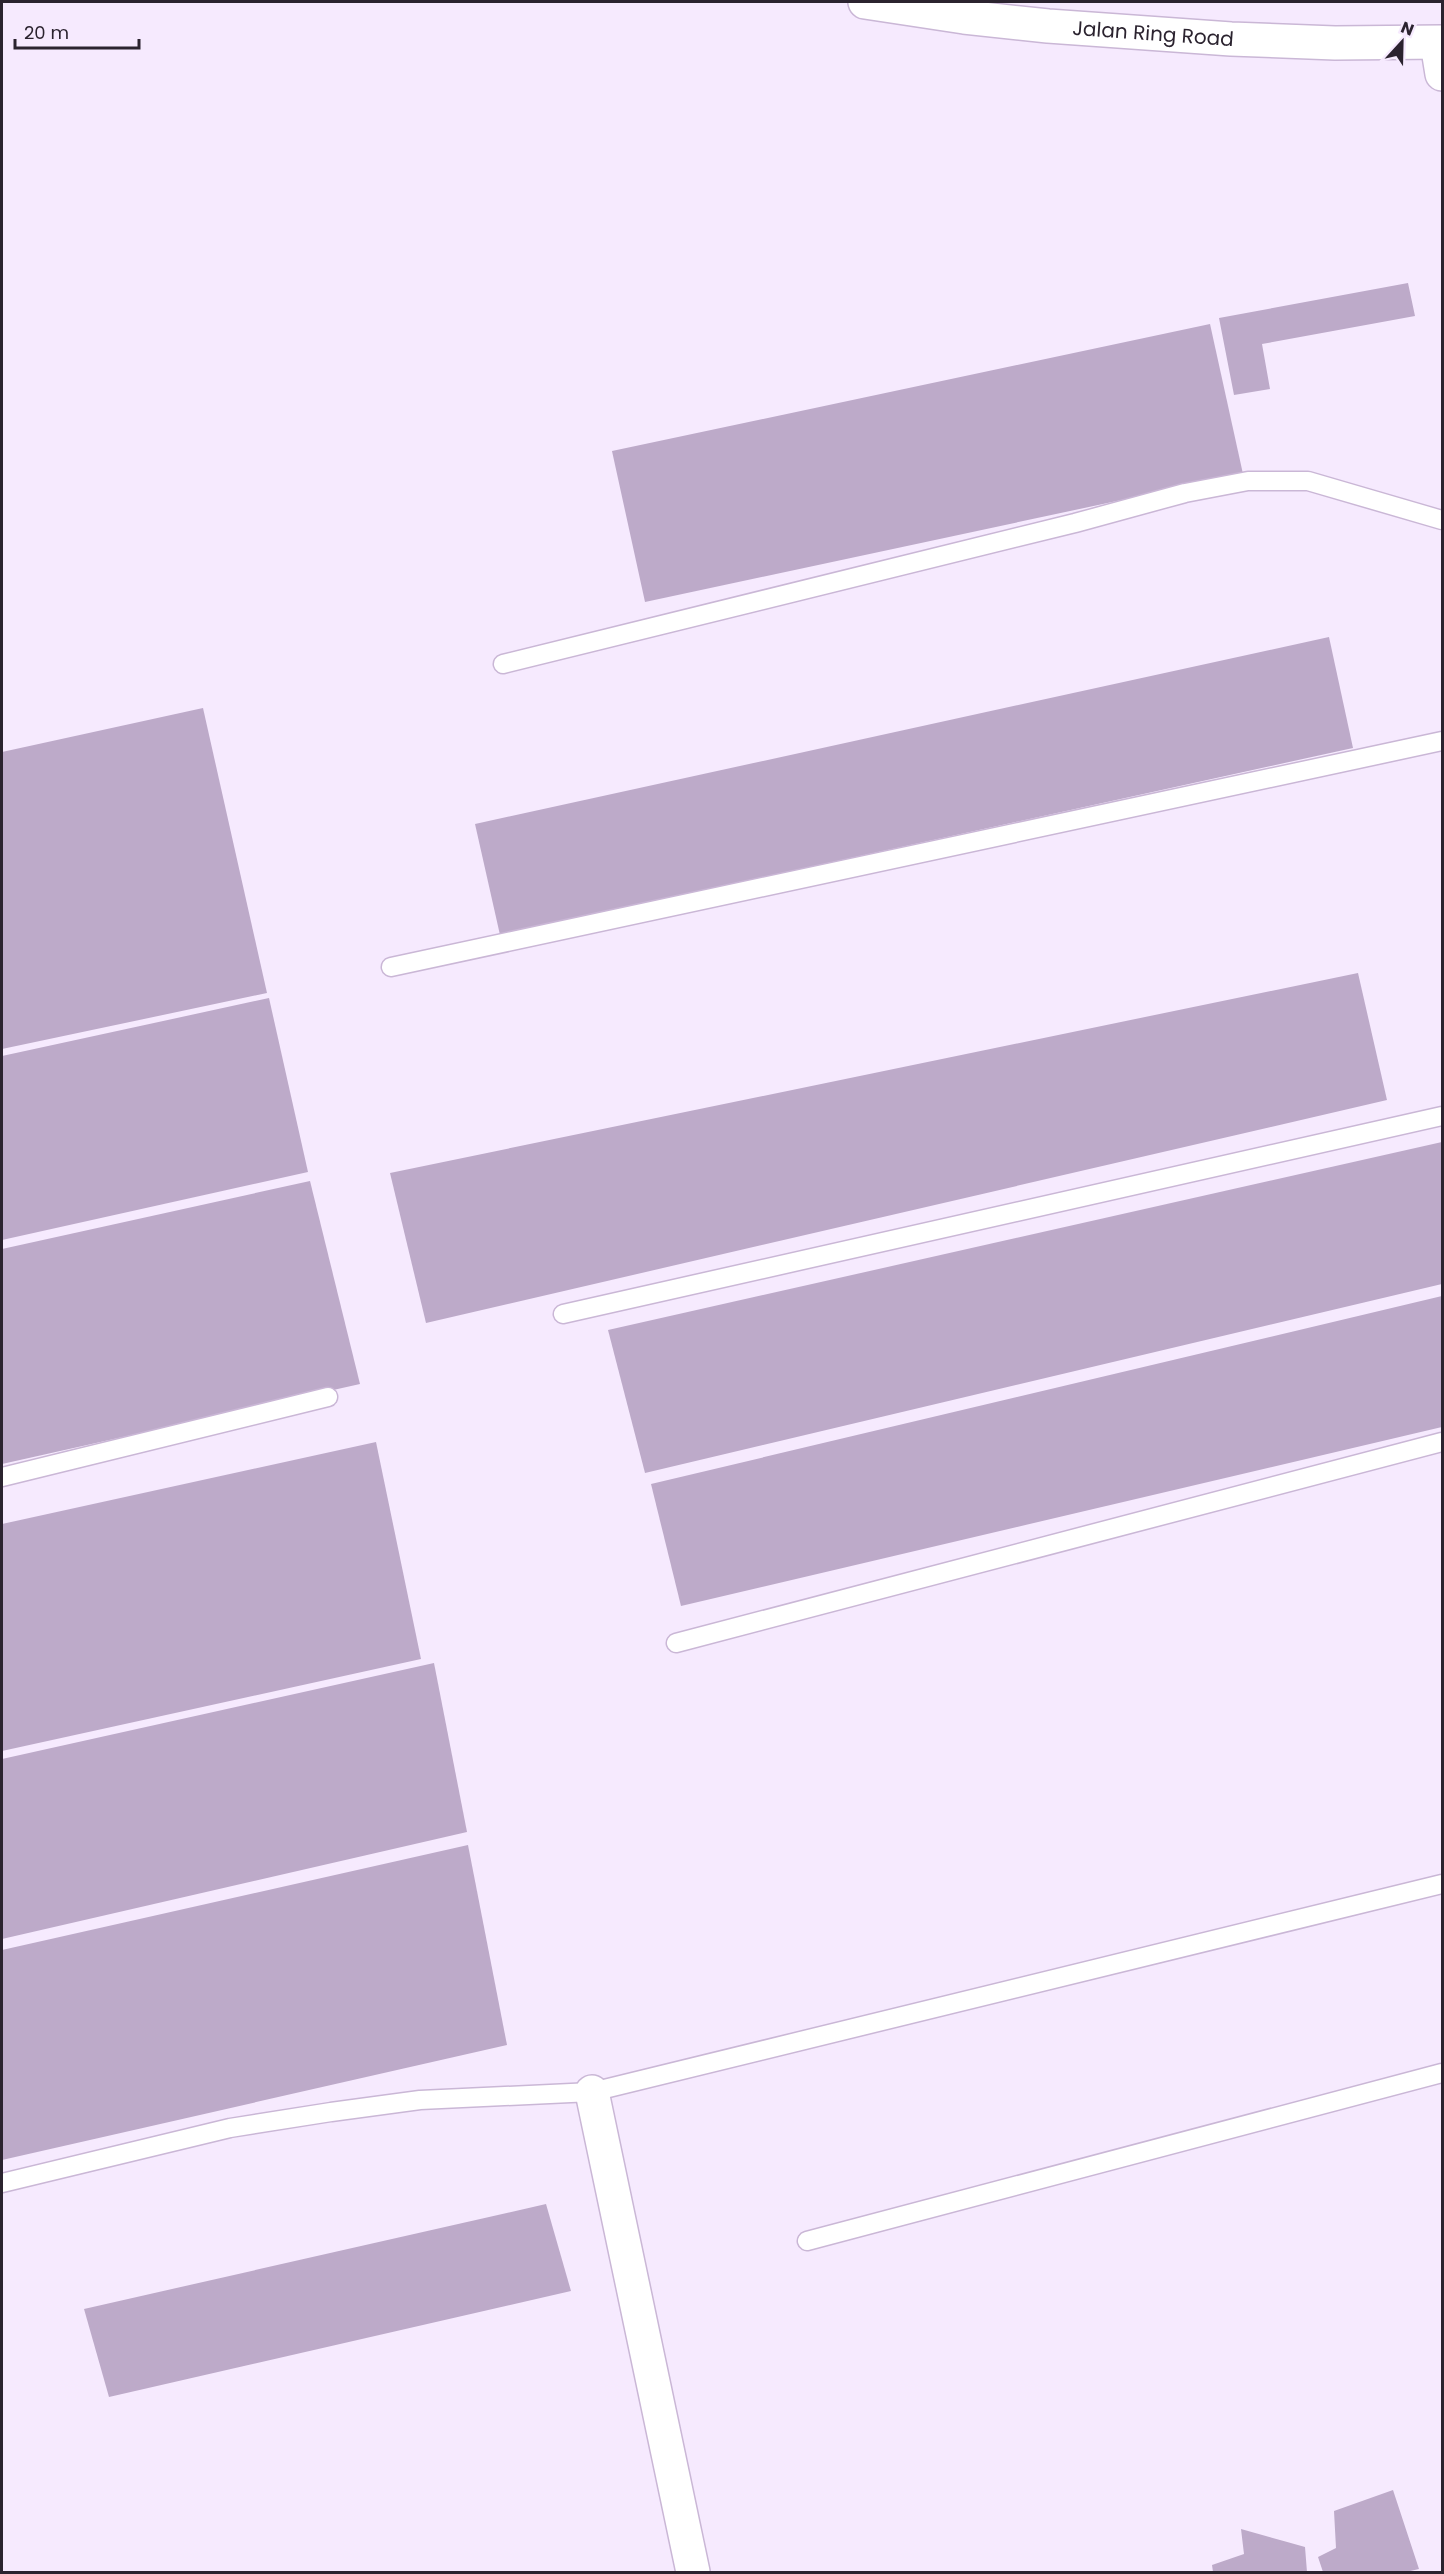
<svg xmlns="http://www.w3.org/2000/svg" width="1444" height="2574" font-family="Poppins,sans-serif">
<rect width="100%" height="100%" fill="#f6eafe"/>
<g fill="#bdaac9">
<polygon points="1408,283 1415,316 1262,344 1270,389 1234,395 1219,318"/>
<polygon points="1210,324 1243,474 645,602 612,451"/>
<polygon points="1329,637 1353,748 500,935 475,824"/>
<polygon points="203,708 267,993 2,1049 2,752"/>
<polygon points="1358,973 1387,1100 426,1323 390,1173"/>
<polygon points="269,998 308,1172 2,1240 2,1056"/>
<polygon points="1442,1142 1442,1284 645,1473 608,1330"/>
<polygon points="310,1181 360,1384 2,1464 2,1249"/>
<polygon points="1442,1296 1442,1427 681,1606 651,1484"/>
<polygon points="376,1442 421,1659 2,1751 2,1524"/>
<polygon points="434,1663 467,1832 2,1939 2,1759"/>
<polygon points="468,1845 507,2045 2,2160 2,1950"/>
<polygon points="546,2204 571,2291 109,2397 84,2309"/>
<polygon points="1393,2490 1419,2569 1406,2572 1323,2572 1318,2557 1336,2548 1334,2511"/>
<polygon points="1241,2529 1305,2547 1307,2572 1213,2572 1212,2565 1244,2554"/>
</g>
<g fill="none" stroke-linecap="round" stroke-linejoin="round">
<defs>
<g id="lane">
<polyline points="503,664 1075,523 1185,493 1248,481 1308,481 1442,520"/>
<polyline points="391,967 1442,741"/>
<polyline points="563,1314 1442,1116"/>
<polyline points="2,1477 328,1397"/>
<polyline points="676,1643 1442,1442"/>
<polyline points="2,2183 230,2128 331,2112 420,2100 592,2092 1442,1884"/>
<polyline points="807,2241 1442,2073"/>
</g>
<polyline id="street" points="592,2092 693,2572"/>
<polyline id="secondary" points="1437,43 1442,74"/>
<g id="highway">
<path id="s1" d="M 865,2 L 964,17 L 1048,26 L 1231,39 L 1335,43 L 1442,42"/>
</g>
</defs>
<use href="#lane" stroke="#cab7d6" stroke-width="21"/>
<use href="#street" stroke="#cab7d6" stroke-width="36"/>
<use href="#secondary" stroke="#cab7d6" stroke-width="36"/>
<use href="#highway" stroke="#cab7d6" stroke-width="36"/>
<use href="#lane" stroke="#fff" stroke-width="18"/>
<use href="#street" stroke="#fff" stroke-width="33"/>
<use href="#secondary" stroke="#fff" stroke-width="33"/>
<use href="#highway" stroke="#fff" stroke-width="33"/>
</g>
<g text-anchor="middle" dominant-baseline="central" stroke-width="4.5" stroke-linejoin="round" paint-order="stroke">
<g font-size="20" fill="#2b232f" stroke="#f6eafe">
<text stroke="none"><textPath href="#s1" startOffset="290">Jalan Ring Road</textPath></text>
</g>
</g>
<rect width="1444" height="2574" fill="none" stroke="#2b232f" stroke-width="6"/>
<g transform="translate(1402 42) rotate(22)" stroke="#f6eafe" stroke-width="4.5" paint-order="stroke">
<path d="M0-4.5L10 22L0 15L-10 22Z" fill="#2b232f"/>
<text y="-9" font-size="16" font-weight="bold" text-anchor="middle" fill="#2b232f">N</text>
</g>
<path d="M15 39v9h124v-9" fill="none" stroke="#2b232f" stroke-width="3"/>
<text x="24" y="39" font-size="18" fill="#2b232f" stroke="#f6eafe" stroke-width="4.5" paint-order="stroke">20 m</text>
</svg>
